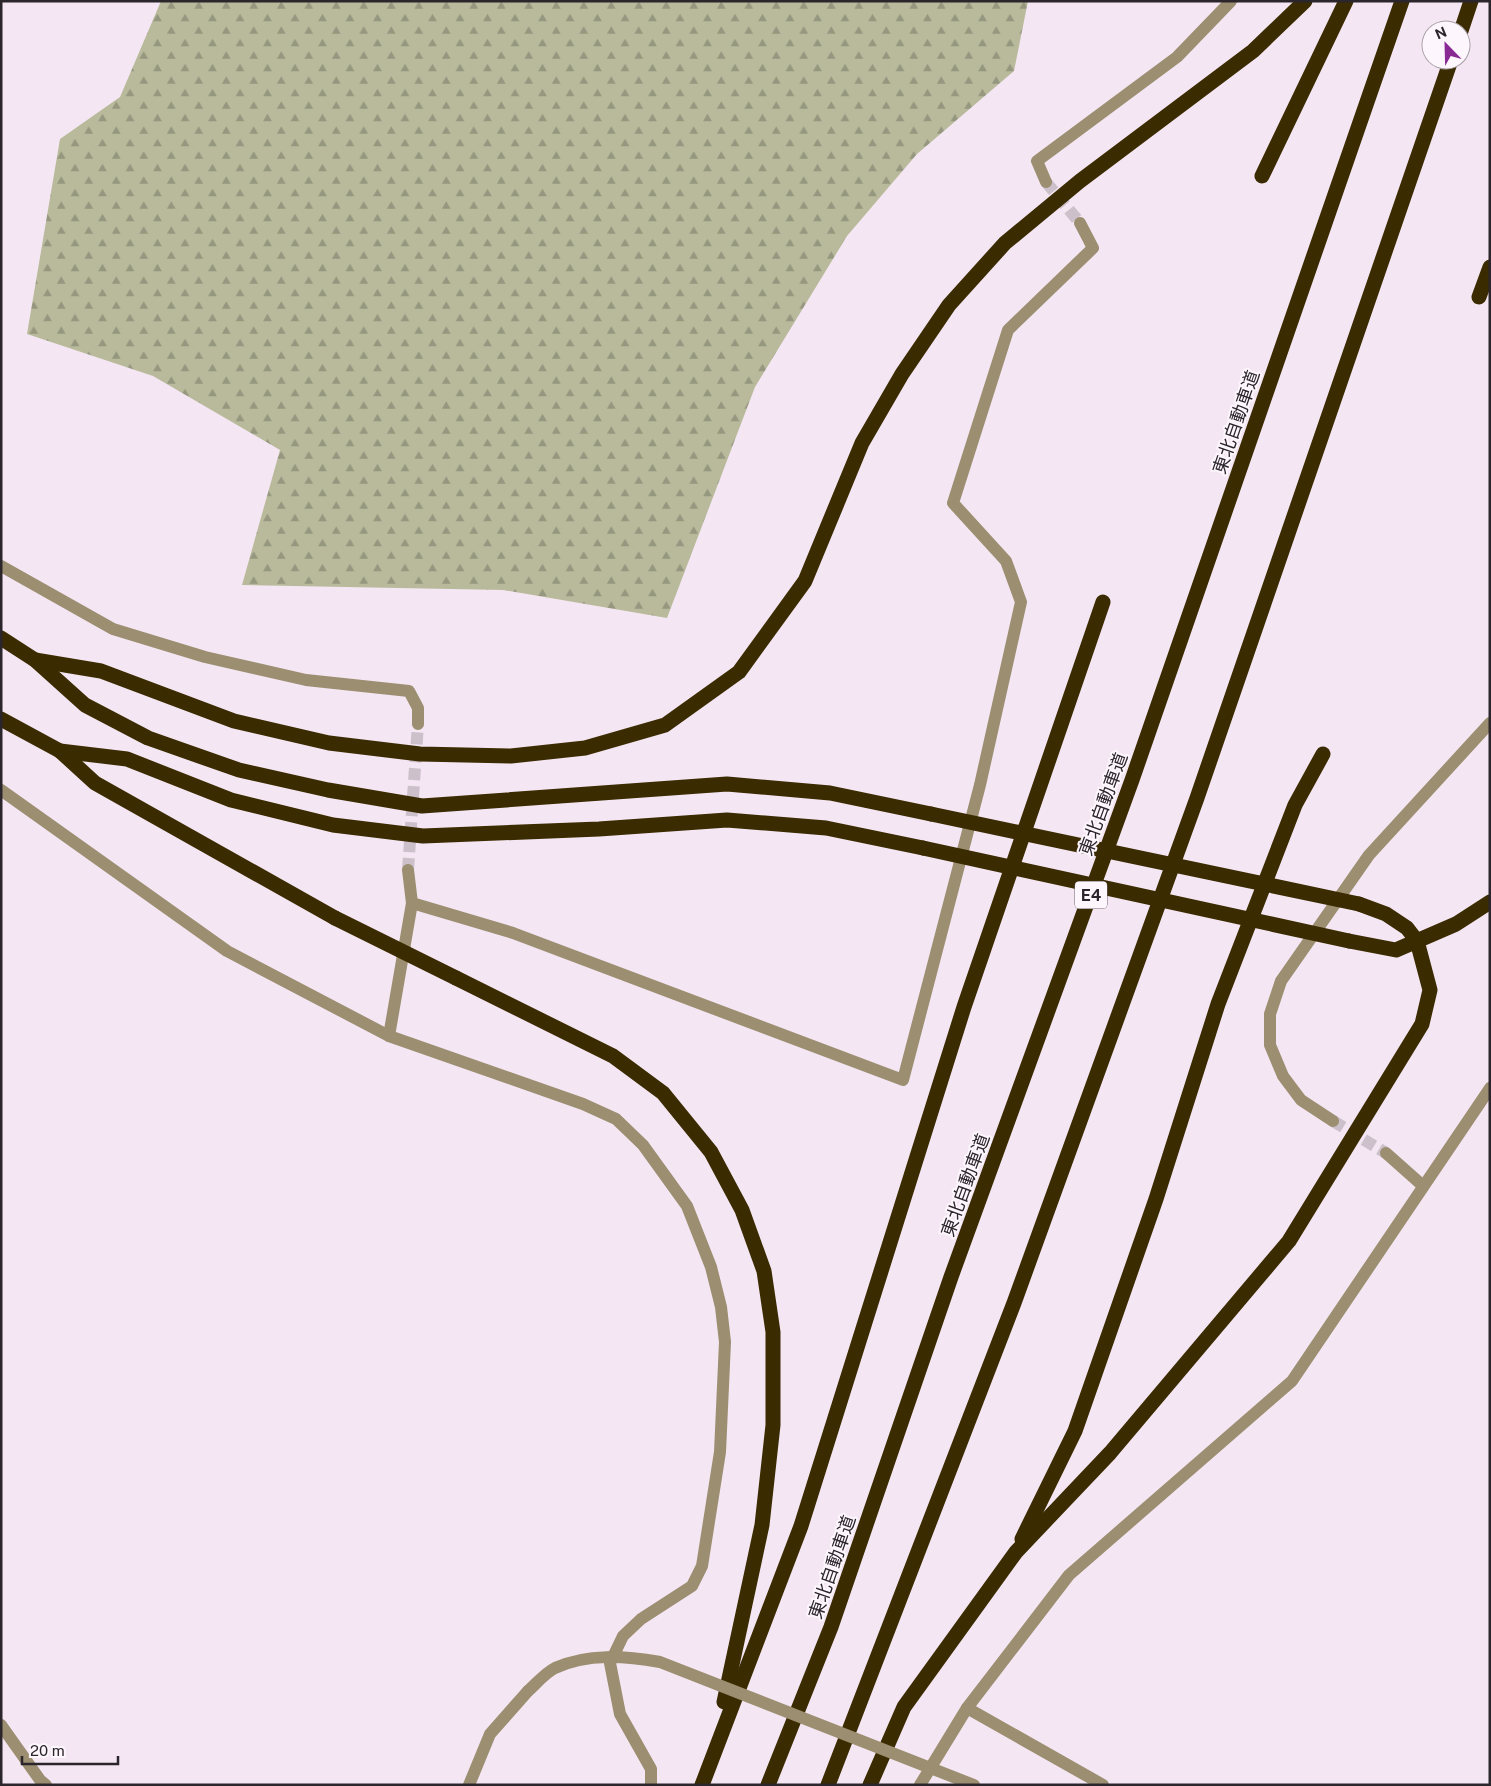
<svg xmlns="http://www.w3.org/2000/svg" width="1491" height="1786" font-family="'Public Sans','Noto Sans JP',sans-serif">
<defs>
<pattern id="forest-firs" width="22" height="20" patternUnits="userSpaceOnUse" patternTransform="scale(1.25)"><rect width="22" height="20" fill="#b8ba9b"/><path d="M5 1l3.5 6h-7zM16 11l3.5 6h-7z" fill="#96977f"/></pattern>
</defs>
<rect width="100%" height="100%" fill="#f4e7f3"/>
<polygon fill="url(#forest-firs)" points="161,1 1028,1 1014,71 917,154 847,236 755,387 667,618 503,590 242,585 280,450 153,376 27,334 60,139 120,97"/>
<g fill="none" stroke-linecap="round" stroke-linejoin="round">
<g stroke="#ccc0cb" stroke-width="12" stroke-dasharray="12 6" stroke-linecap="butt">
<polyline points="1046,182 1080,223"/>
<polyline points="408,870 418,724"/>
<polyline points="1333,1121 1386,1153"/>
</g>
<g stroke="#9c8e70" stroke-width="12">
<polyline points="1046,182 1037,161 1177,57 1231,1"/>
<polyline points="1,566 113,629 205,657 306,680 409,691 418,708 418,724"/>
<polyline points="1,790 227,951 389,1036 583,1104 616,1119 643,1145 687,1206 711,1267 721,1307 725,1342 720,1452 702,1566 692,1586 641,1619 623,1636 610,1663 620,1714 651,1769 651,1785"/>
<polyline points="412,903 513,933 903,1080 980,785 1021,602 1006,561 953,503 1008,330 1093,248 1080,223"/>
<polyline points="389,1036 412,903 408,870"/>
<polyline points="1333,1121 1301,1100 1283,1076 1270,1045 1270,1014 1281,981 1369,855 1490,723"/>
<polyline points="1386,1153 1422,1185"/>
<polyline points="967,1708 1103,1785"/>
<polyline points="1,1725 40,1780 46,1785"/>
<polyline points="469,1785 490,1734 528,1691"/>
<polyline points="920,1785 967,1708 1069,1575 1292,1381 1490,1088"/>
</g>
<g stroke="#3b2b00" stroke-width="15">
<polyline points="1461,31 1471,1"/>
<polyline points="1262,176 1346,1"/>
<polyline points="1479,297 1490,267"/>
<polyline points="1,638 35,660 85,705 148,738 239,770 328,790 422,806 727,784 830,793 931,814"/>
<polyline points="35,660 101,671 234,721 329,743 420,754 511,756 585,748 665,725 739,672 805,581 862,443 902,374 949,305 1005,243 1080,181 1253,51 1305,1"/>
<polyline points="1,719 60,751 95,783 335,918"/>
<polyline points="60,751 127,759 231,800 333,825 423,836 599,829 727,820 826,828 923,848"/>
<polyline points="1349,941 1396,950 1456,924 1490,902"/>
<polyline points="456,978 613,1056 663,1093 711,1152 742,1210 764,1271 773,1332 773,1425 762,1525 724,1702"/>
<polyline points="1022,1539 1075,1431 1156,1199 1218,1004 1295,805 1323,754"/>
<polyline points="702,1785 801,1526 964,1007 1103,602"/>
<polyline points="768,1785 831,1627 951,1277 1132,780 1402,1"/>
<polyline points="828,1785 1014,1303 1197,798 1451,60"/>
<polyline points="870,1785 904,1707 1016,1552 1110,1453 1289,1241 1422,1024 1430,990 1417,941 1407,928 1386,914 1359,904"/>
</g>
<path stroke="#9c8e70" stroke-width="12" d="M 528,1691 C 536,1684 545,1673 555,1668 C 588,1653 625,1656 660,1662 L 974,1785"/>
<g stroke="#3b2b00" stroke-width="15">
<polyline points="931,814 1359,904"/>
<polyline points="923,848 1349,941"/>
<polyline points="335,918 456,978"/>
</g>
</g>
<g text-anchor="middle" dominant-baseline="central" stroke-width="4" stroke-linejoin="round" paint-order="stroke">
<rect fill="#fef6fd" stroke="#6a646a" stroke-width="1" x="1075" y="881.5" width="32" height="27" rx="4"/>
<g font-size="16" font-weight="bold" fill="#2b262b">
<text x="1091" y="895">E4</text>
</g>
<g font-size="18" fill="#2b262b" stroke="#fef6fd">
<text transform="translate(1236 422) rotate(-71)">東北自動車道</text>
<text transform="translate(1103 804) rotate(-70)">東北自動車道</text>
<text transform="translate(965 1185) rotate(-70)">東北自動車道</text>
<text transform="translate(832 1567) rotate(-71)">東北自動車道</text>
</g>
</g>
<rect width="1491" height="1786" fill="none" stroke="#2b262b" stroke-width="5"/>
<g transform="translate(1446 45) rotate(337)"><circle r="24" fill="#fef6fd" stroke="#aaa3a9"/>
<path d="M0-4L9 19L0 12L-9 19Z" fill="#892a94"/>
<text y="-8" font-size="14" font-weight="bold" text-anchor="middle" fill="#2b262b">N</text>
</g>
<path d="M22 1756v8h96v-8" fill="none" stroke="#2b262b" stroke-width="2.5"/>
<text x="30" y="1756" font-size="15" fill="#2b262b" stroke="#fef6fd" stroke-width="4" paint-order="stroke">20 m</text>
</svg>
